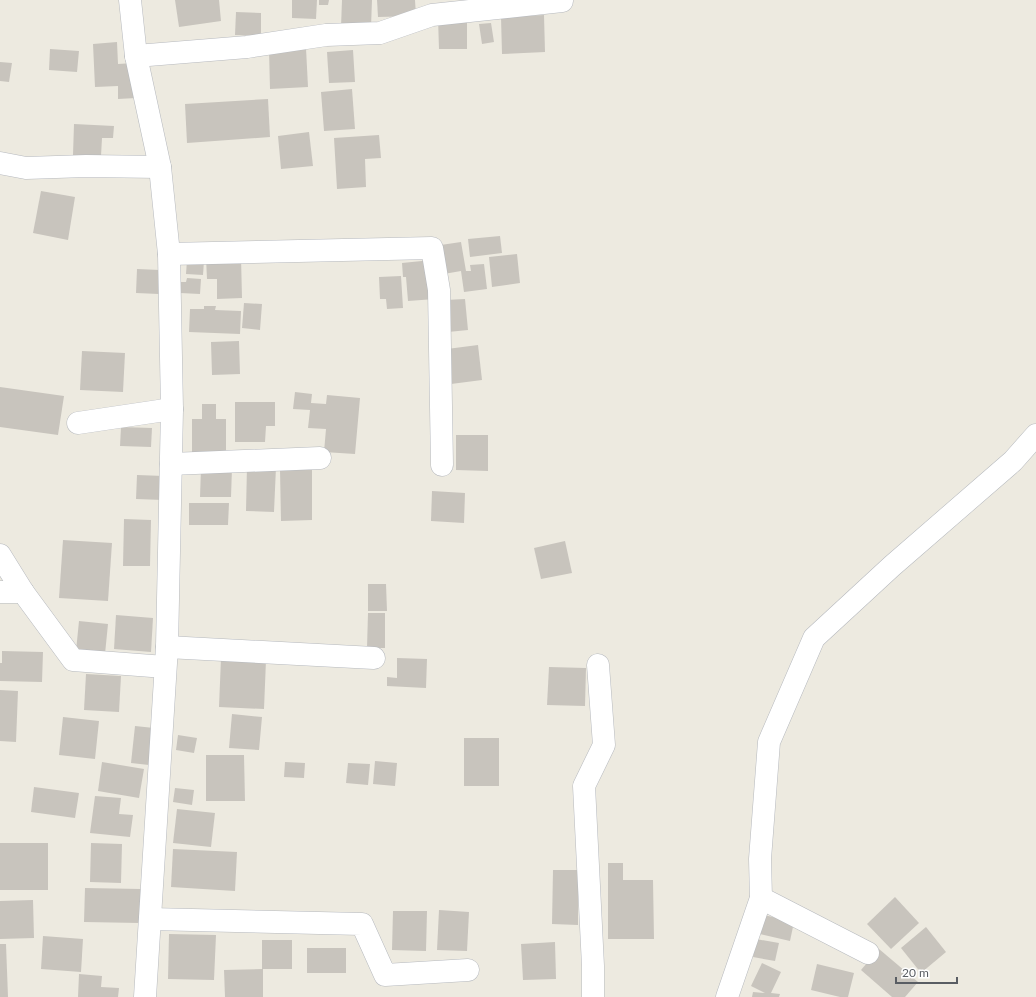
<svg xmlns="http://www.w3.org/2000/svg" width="1036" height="997" font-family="Lato,sans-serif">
<rect width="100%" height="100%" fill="#edeae0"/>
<g fill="#c8c4bd">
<polygon points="175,0 219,0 221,21 179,27"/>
<polygon points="292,0 317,0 316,19 292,18"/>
<polygon points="319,0 329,0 328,5 319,5"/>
<polygon points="342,0 372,0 371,27 341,27"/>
<polygon points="377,0 415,0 416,16 378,17"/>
<polygon points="236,12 261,13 261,36 235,35"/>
<polygon points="544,15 545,52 502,54 501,17"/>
<polygon points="438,18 467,18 467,49 439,49"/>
<polygon points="491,23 494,42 482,44 479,24"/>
<polygon points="117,42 118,64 134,63 136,98 118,99 118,86 95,87 93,44"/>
<polygon points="306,48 308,87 270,89 269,50"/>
<polygon points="50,49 79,51 77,72 49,70"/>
<polygon points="353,50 355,82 329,83 327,52"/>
<polygon points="0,62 12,63 9,82 0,81"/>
<polygon points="352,89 355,129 324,131 321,92"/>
<polygon points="268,99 270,137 187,143 185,104"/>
<polygon points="74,124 114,126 113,138 102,138 101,156 73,155"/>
<polygon points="309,132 313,166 281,169 278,136"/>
<polygon points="379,135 381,158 365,159 366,187 337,189 334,138"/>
<polygon points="41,191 75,197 68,240 33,233"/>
<polygon points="500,236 502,253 470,257 468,239"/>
<polygon points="461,242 466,271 471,271 470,265 484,264 487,289 464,292 461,271 438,275 434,246"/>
<polygon points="517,254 520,283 492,287 489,257"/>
<polygon points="241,257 242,298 217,299 217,279 207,279 206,258"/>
<polygon points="187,260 204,261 203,275 186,274"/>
<polygon points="432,260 435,299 408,301 406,277 403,277 402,263"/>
<polygon points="137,269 160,270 159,294 136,293"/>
<polygon points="401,276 403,308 387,309 386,299 380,299 379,277"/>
<polygon points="187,278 201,279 200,294 180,293 181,282 186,282"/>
<polygon points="465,299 468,330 448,332 445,300"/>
<polygon points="244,303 262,304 260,330 242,328"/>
<polygon points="204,306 216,306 215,310 241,311 240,334 189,332 190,309 204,309"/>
<polygon points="239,341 240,374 212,375 211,342"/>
<polygon points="478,345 482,380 451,384 447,349"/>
<polygon points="82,351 125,353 123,392 80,390"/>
<polygon points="0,387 64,396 58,435 0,427"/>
<polygon points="295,392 312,394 311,403 326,404 327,395 360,398 355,454 324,452 326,429 308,428 310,410 293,409"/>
<polygon points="235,402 275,402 275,426 266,426 265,442 235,442"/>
<polygon points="202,404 216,404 216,419 226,419 226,457 192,457 192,419 202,419"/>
<polygon points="121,427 152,428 151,447 120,446"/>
<polygon points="456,435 488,435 488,471 456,470"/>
<polygon points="247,466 276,467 274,512 246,511"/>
<polygon points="201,468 232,468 231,497 200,497"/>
<polygon points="280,470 312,470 312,520 281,521"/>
<polygon points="137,475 164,476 163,500 136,499"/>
<polygon points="432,491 465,493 464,523 431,521"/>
<polygon points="189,503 229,503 228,525 189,525"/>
<polygon points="124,519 151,520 150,566 123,566"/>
<polygon points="63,540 112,543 108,601 59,598"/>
<polygon points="565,541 572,573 541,579 534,548"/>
<polygon points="368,584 386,584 387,611 368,611"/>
<polygon points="368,613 385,613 385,648 367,648"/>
<polygon points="116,615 153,618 151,652 114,649"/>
<polygon points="79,621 108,624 105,654 76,651"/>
<polygon points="2,651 43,652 42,682 0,681 0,663 2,663"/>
<polygon points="221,658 266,660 264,709 219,707"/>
<polygon points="397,658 427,659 426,688 387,686 387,677 397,678"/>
<polygon points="549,667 586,668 585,706 547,705"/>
<polygon points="86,674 121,676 119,712 84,710"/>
<polygon points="0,690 18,691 16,742 0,741"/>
<polygon points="232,714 262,717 259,750 229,748"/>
<polygon points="63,717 99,721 95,759 59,755"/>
<polygon points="135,726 154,728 149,765 131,763"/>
<polygon points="178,735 197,738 194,753 176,750"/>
<rect x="464" y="738" width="35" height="48"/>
<polygon points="206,755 244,755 245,801 206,801"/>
<polygon points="375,761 397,763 395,786 373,784"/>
<polygon points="102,762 144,769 139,798 98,791"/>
<polygon points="285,762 305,763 304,778 284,777"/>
<polygon points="348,763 370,764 368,785 346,783"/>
<polygon points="34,787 79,793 75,818 31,812"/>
<polygon points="175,788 194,790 192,805 173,802"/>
<polygon points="95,796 121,798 119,814 133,815 130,837 90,833"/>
<polygon points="177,809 215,813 211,847 173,843"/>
<rect x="0" y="843" width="48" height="47"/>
<polygon points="91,843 122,844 121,883 90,882"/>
<polygon points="173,849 237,852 235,891 171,887"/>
<polygon points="608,863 623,863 623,880 653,880 654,939 608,939"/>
<polygon points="553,870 578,870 578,925 552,924"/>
<polygon points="85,888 141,889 140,923 84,922"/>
<polygon points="895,897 919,923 891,949 867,924"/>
<polygon points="33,900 34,938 0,939 0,901"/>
<polygon points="439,910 469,912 467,951 437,950"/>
<polygon points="393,911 427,911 426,951 392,950"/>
<polygon points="764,915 794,922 790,941 760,934"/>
<polygon points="926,927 946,952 921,973 901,948"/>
<polygon points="169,934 216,935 214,980 168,979"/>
<polygon points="43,936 83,939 81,972 41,969"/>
<polygon points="756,939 779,943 775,961 753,957"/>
<rect x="262" y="940" width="30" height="29"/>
<polygon points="555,942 556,979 523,980 521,944"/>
<polygon points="0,944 6,944 8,997 0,997"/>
<rect x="307" y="948" width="39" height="25"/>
<polygon points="879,949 918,982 905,997 892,997 861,970"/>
<polygon points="762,963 781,972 771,993 780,994 779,997 752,997 753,992 765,993 751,986"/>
<polygon points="817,964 854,973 848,997 840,997 811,990"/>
<polygon points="263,969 263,997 225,997 224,970"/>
<polygon points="79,974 102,976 101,987 119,988 118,997 78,997"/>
</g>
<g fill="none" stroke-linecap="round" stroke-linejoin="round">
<defs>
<g id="street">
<polyline points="130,0 136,56 160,167 169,254 172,409 167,647 145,997"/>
<polyline points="136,56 247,47 326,35 380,33 432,15 562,1"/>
<polyline points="0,163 26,168 86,166 160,167"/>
<polyline points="169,254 432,248 439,290 442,465"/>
<polyline points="78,423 172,409"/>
<polyline points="171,464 320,458"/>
<polyline points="0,555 23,592 73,660 165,667"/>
<polyline points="0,592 23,592"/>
<polyline points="167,647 374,658"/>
<polyline points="761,898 868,953"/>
<polyline points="150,919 362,924 385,975 468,970"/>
<polyline points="593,997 593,966 584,786 604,745 598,665"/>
<polyline points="727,997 761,898 760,859 769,742 814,638 892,566 1013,461 1036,435"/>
</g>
</defs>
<use href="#street" stroke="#b6b9be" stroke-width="23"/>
<use href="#street" stroke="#fff" stroke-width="22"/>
</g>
<path d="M896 977v6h61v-6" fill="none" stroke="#595d63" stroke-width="2"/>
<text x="902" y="977" font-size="12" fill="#595d63" stroke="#ffffff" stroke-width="3" paint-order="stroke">20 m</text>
</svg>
